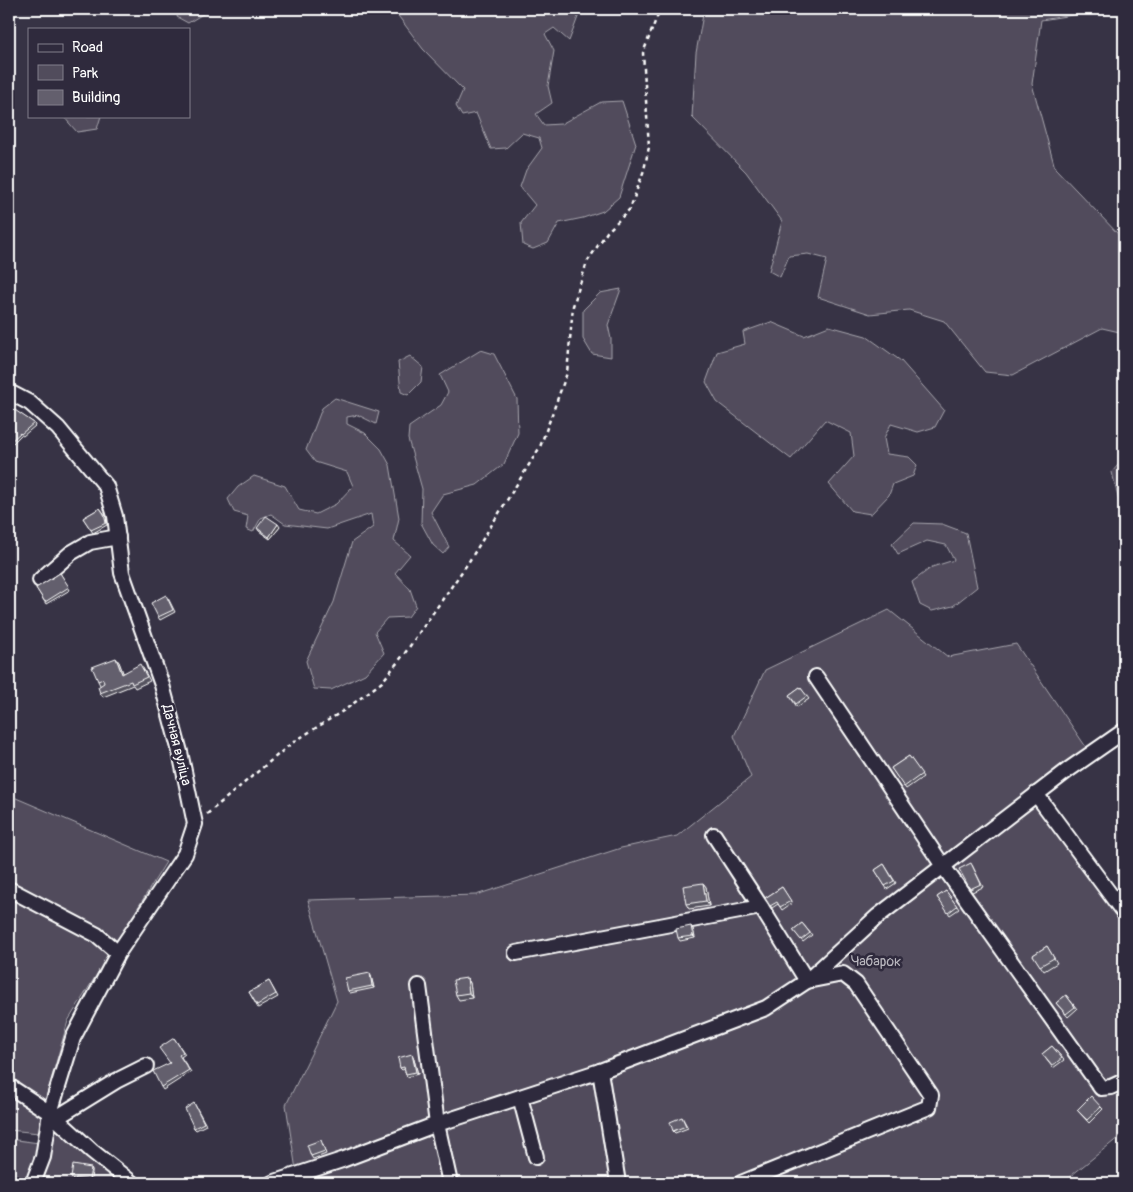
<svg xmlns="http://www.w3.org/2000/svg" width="1133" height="1192" font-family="Pangolin,sans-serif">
<rect width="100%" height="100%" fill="#373345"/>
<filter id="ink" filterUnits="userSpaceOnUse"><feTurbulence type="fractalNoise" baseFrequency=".02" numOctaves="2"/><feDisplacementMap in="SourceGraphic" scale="10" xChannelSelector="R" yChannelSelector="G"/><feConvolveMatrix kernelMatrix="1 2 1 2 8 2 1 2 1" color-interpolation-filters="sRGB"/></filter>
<g filter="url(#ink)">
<g fill="#514c5c" stroke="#a8a6ae">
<polygon points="179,9 211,9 188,23 177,17"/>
<polygon points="393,9 581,9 569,41 554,28 545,34 554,51 548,86 552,103 536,114 544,125 561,124 601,102 622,101 636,144 619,197 603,211 583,218 559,223 548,243 533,249 523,245 521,223 535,205 520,187 526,170 542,148 539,138 522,133 506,148 491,149 476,113 462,116 456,106 463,90 423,49"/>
<polygon points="704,9 796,9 799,13 819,13 819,9 1111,9 1041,20 1032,84 1055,168 1120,236 1124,247 1124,333 1102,328 1013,375 985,372 944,321 909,310 870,314 818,297 827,259 808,254 789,256 780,277 769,271 782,221 746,172 692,117 696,53"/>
<polygon points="63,116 101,116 97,129 77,132"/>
<polygon points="621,289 608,325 611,339 611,357 592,354 583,339 583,310 600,293"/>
<polygon points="771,322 804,336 829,326 866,336 901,361 944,410 935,427 918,432 891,424 884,438 887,454 909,457 917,465 913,476 893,484 889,495 871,514 852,511 829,484 854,456 851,433 825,420 791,459 717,402 706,382 717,352 745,344 743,332"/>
<polygon points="481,350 494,354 517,399 518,433 504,464 477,485 443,494 431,512 449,547 443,554 433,545 421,523 422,489 408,439 409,427 441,405 448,392 440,375"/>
<polygon points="410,356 423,367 421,382 408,395 401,392 398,362"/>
<polygon points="335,398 379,412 376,424 358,415 347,417 347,424 365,433 381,449 390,465 399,518 394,541 410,555 395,573 410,589 416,606 408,617 387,618 375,632 384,653 365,674 331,690 314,689 306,661 334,602 352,542 373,527 371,514 327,529 285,524 271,514 261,518 253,532 246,529 248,516 234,512 228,499 238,487 254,476 285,486 299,510 316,514 336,504 353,486 347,472 315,462 306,450 322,408"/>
<polygon points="1124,458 1124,511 1121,510 1112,472"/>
<polygon points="914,523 942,524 966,533 977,587 953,606 932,611 920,605 912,582 932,567 954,560 946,545 927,541 898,554 892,544"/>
<polygon points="889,610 948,657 1016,644 1086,747 1031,798 1112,905 1124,925 1124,1133 1062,1183 298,1183 286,1105 337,1001 308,900 476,895 621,848 677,836 751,777 734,736 765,670"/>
<polygon points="9,795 166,862 68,1021 47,1094 117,1183 9,1183 9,1139 39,1143 39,1133 9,1130"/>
</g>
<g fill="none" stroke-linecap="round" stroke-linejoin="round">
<defs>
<g id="minor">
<polyline points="9,392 30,403 58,428 106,486 115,516 122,573 162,685 180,752 195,824 185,854 118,953 73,1038 50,1113 43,1157 33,1183"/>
<polyline points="40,580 71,553 90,542 118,537"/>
<polyline points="816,677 943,866 1101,1088 1111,1087 1124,1081"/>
<polyline points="1036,794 1124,913"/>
<polyline points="714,835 761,907"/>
<polyline points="9,889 97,935 118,953"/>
<polyline points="516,953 761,907 807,981 843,974 856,984 931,1095 929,1107 741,1183"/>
<polyline points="419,986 437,1124 450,1183"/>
<polyline points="600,1071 618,1183"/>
<polyline points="9,1086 50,1113 92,1151 132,1183"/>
<polyline points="520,1097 536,1157"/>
<polyline points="56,1118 116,1081 146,1066"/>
<polyline points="272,1183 342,1160 437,1124 600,1071 766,1008 807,981 878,916 1068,770 1124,731"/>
</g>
</defs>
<use href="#minor" stroke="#fff" stroke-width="18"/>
<polyline stroke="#fff" stroke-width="2.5" stroke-dasharray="4 4" stroke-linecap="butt" points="207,814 292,743 346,709 382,682 405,653 468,563 540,447 567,373 573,306 587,262 607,232 630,209 644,170 649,147 643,53 660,9"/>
<use href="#minor" stroke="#2f2a3d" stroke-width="14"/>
</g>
<g fill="#55525e" stroke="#fff">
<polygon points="9,407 34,423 35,426 23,436 21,435 9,447"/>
<polygon points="100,508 106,516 107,525 93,533 83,518"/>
<polygon points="280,527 270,539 259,531 257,528"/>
<polygon points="60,573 70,590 46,604 36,588"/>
<polygon points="168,598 175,612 160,620 158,617"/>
<polygon points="119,662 123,673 143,668 150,681 135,688 133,685 103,697 100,693 100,685 98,681"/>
<polygon points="800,687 809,699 797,707 789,695"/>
<polygon points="909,756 923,777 906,789 891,768"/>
<polygon points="884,864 896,883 887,889 875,870"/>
<polygon points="972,865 983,887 972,892 970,889"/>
<polygon points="703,883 706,887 709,906 689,909 686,904"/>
<polygon points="782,887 792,903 782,910 778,904 772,908 765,898"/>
<polygon points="946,891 959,909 950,915 937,897"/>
<polygon points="802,923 812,935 803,942 793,930"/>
<polygon points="693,929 695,938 680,941 678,938"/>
<polygon points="1047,946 1057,963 1044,971 1033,955"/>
<polygon points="371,976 374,988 350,993 348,991"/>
<polygon points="467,978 470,983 472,998 459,1000 456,995"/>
<polygon points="269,981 278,997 258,1008 249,992"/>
<polygon points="1066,995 1077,1009 1068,1017 1056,1003"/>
<polygon points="174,1038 185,1054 181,1057 191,1072 163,1090 161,1087 170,1063"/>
<polygon points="1052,1046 1064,1060 1053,1068 1042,1054"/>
<polygon points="413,1056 418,1074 407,1077 404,1069 402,1070 400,1068"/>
<polygon points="194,1103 206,1125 196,1130 194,1128"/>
<polygon points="1101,1107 1103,1109 1089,1123 1077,1110"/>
<polygon points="682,1117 688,1128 675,1133 673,1131"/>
<polygon points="322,1143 326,1154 313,1159 311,1156"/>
<polygon points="91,1168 92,1170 91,1182 73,1180 71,1178"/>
</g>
<g fill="#45424c" stroke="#fff">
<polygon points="278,524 280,527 270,539 269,537"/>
<polygon points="116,658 119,662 125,678 122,674"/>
<polygon points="703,883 706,887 709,906 706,901"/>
<polygon points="691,926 693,929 695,938 693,936"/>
<polygon points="370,973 371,976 374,988 372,986"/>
<polygon points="467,978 470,983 472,998 469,993"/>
<polygon points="412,1054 413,1056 418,1074 416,1072"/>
<polygon points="91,1168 92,1170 91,1182 89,1180"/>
</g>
<g fill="#635f6d" stroke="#fff">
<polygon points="9,406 34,423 21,434 20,433 9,443"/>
<polygon points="100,508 104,514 106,523 91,530 83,518"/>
<polygon points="266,516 278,524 269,537 257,528"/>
<polygon points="60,573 69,587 45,602 36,588"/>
<polygon points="166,595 173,610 158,617 151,603"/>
<polygon points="116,658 122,674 140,664 147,677 132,684 131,681 100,693 98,687 104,683 103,679 98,681 92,667"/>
<polygon points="800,687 807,696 796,704 789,695"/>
<polygon points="909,756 922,774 904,787 891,768"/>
<polygon points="971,863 981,884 970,889 959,869"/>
<polygon points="884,864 894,881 885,886 875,870"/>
<polygon points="703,883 706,901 686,904 683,886"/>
<polygon points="782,887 791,901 780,907 777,902 770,906 765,898"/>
<polygon points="946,891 957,906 948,913 937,897"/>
<polygon points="802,923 810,933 801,940 793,930"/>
<polygon points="691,926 693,936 678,938 676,929"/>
<polygon points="1047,946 1054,958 1040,966 1033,955"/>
<polygon points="370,973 372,986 348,991 345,978"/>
<polygon points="467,978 469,993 456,995 453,980"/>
<polygon points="269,981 276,994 257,1005 249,992"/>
<polygon points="1066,995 1075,1007 1066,1014 1056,1003"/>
<polygon points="174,1038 183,1052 179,1055 189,1070 161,1087 153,1071 170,1063 159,1048"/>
<polygon points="1052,1046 1062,1058 1052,1066 1042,1054"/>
<polygon points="412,1054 416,1072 406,1074 404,1067 400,1068 398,1058"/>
<polygon points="1091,1096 1101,1107 1087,1120 1077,1110"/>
<polygon points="194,1103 204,1123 194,1128 185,1109"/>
<polygon points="682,1117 686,1126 673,1131 670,1122"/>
<polygon points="321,1140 325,1151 311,1156 307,1145"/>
<polygon points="73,1165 91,1168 89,1180 71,1178"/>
</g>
</g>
<g text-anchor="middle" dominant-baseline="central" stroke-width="5" stroke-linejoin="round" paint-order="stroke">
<g font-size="14" fill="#fff" stroke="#2f2a3d">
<text transform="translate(177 745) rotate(76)">Дачная вуліца</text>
</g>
<g font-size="14" fill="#b9b7be" stroke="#2f2a3d">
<text x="876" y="961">Чабарок</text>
</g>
</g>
<rect width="1133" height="1192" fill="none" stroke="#2f2a3d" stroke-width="30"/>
<rect x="15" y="15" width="1103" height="1162" fill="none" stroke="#fff" stroke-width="2" filter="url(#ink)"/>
<rect x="28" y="28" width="162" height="90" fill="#2f2a3d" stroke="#827f8b"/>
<rect x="38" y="44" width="25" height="8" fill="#2f2a3d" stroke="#827f8b"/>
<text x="72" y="52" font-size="15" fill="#ffffff">Road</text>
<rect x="38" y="65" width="25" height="15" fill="#514c5c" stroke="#827f8b"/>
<text x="72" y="78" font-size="15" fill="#ffffff">Park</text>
<rect x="38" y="90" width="25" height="15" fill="#635f6d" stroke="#827f8b"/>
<text x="72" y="102" font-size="15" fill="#ffffff">Building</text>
</svg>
